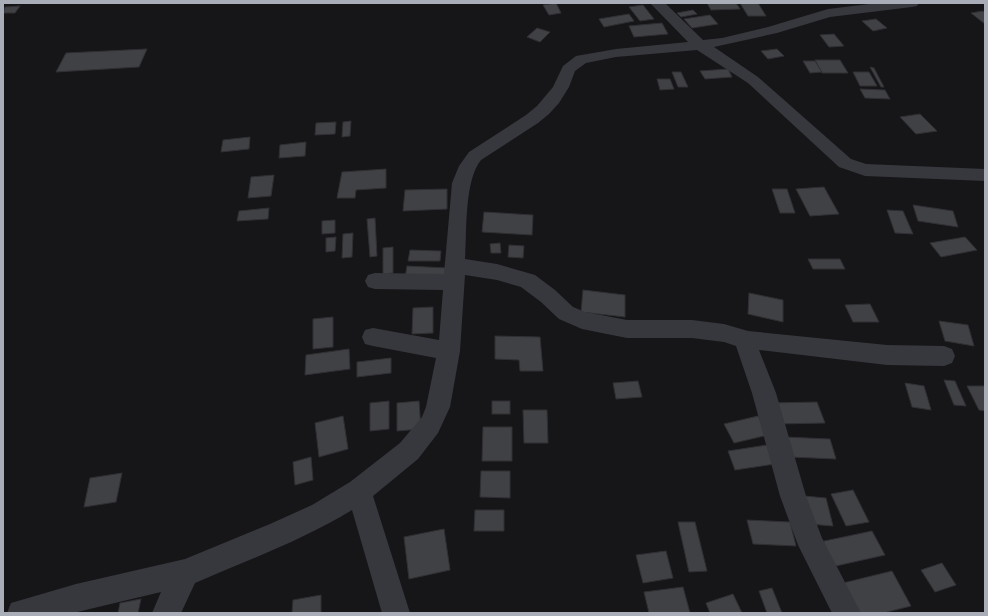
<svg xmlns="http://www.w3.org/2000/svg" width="988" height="616" font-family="'Archivo Narrow',sans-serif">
<rect width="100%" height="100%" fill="#161618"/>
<g fill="#404145" stroke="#303034">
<polygon points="556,3 561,13 549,15 543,5"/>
<polygon points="707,3 736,3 740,9 711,10"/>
<polygon points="740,3 758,3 766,16 748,16"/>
<polygon points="643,5 654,19 640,21 629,7"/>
<polygon points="20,6 15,13 3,13 5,7"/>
<polygon points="693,10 697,14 681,17 677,13"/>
<polygon points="983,11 985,13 985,24 971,13"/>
<polygon points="629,14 634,21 604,27 599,19"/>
<polygon points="710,15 718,24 692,28 684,19"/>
<polygon points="876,19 887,28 873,31 862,21"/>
<polygon points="662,23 668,34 634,37 629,26"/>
<polygon points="537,28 550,32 540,42 527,37"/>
<polygon points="834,34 844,46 829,47 820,35"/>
<polygon points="147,49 139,67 56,72 66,53"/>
<polygon points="777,49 784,56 768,59 761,51"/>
<polygon points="815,60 840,60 848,73 822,73"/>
<polygon points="803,61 815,61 822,72 810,73"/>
<polygon points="870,67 874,68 884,87 881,87"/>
<polygon points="728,69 732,77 705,79 700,71"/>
<polygon points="672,72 681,72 688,87 678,87"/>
<polygon points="853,72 869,72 877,86 860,86"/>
<polygon points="657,79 670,79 674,89 660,90"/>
<polygon points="860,89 885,90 890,99 865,98"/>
<polygon points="920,114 937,131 916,134 900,117"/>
<polygon points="351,121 350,136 342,137 343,122"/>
<polygon points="336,122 335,134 315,135 316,123"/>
<polygon points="250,137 249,149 221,152 223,140"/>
<polygon points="306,142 305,156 279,158 280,145"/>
<polygon points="386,169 386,188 356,190 355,198 337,198 342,172"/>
<polygon points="274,175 271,196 248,198 251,177"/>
<polygon points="824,187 839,214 810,216 796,189"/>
<polygon points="447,189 447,209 403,211 405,190"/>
<polygon points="772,189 787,189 795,213 780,213"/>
<polygon points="913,205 953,211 958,227 918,221"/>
<polygon points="269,208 268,219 237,221 239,211"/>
<polygon points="887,210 903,211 913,234 895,233"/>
<polygon points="484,212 533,215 532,235 482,232"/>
<polygon points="375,218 377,256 370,257 367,219"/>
<polygon points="335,220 335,233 322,234 322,221"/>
<polygon points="353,233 352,257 342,258 343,234"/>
<polygon points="336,237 335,251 326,252 326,238"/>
<polygon points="965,237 977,250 941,257 930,243"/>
<polygon points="500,243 501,253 491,253 490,244"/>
<polygon points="509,245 524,246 523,258 508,257"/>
<polygon points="393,247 393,273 383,274 383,248"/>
<polygon points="410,250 441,251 440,261 408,261"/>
<polygon points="808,259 840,259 845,269 813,269"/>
<polygon points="407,266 447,268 445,280 405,278"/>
<polygon points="583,290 625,295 625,317 581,312"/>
<polygon points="749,293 783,300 783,322 748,314"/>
<polygon points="870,304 879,322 853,322 845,305"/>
<polygon points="433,307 433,333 412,334 413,308"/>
<polygon points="333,317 333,347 313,349 313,319"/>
<polygon points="939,321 968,325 974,346 945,341"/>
<polygon points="495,336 540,337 543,371 520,371 519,360 495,359"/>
<polygon points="349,349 350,369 305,375 306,355"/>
<polygon points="391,358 391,373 357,377 357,362"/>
<polygon points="944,380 955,381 966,406 954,405"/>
<polygon points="638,381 642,397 616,399 613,383"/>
<polygon points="905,383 924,386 931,410 912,407"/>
<polygon points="967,386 985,386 985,411 979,410"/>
<polygon points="389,401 389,429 370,431 370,403"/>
<polygon points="419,401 421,429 397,431 397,403"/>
<rect x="492" y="401" width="18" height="13"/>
<polygon points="817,402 825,423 777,424 770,403"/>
<polygon points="523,410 547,410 548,443 524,443"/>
<polygon points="343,416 348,449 319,457 315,423"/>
<polygon points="758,416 768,435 734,443 724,424"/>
<polygon points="483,427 512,427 512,461 482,461"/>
<polygon points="785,437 830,439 836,459 790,457"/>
<polygon points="767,445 775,464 735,470 728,451"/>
<polygon points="311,457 313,480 295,485 293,462"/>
<polygon points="481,471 510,471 510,498 480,497"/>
<polygon points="122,473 116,502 84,507 90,478"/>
<polygon points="853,490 869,522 846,526 831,494"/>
<polygon points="804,496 826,498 833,526 809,524"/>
<polygon points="475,510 504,510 504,531 474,531"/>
<polygon points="747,520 790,522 796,546 753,544"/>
<polygon points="678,522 695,522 707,571 689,572"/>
<polygon points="444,529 450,570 409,579 404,537"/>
<polygon points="872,531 885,555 827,568 815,543"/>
<polygon points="666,551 673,578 643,583 636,555"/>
<polygon points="942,563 956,585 935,592 921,570"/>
<polygon points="892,571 911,606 887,612 887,613 853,613 839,584"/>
<polygon points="683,587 690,613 649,613 644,592"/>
<polygon points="772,588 782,613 767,613 759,591"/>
<polygon points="733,594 742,613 710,613 706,603"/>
<polygon points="321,595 321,613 292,613 293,600"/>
<polygon points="141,599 138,613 118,613 120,603"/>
</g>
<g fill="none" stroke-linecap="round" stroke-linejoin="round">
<path fill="#37383d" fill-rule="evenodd" d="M 650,3 L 665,3 L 703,40 L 722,38 L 768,27 L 828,9 L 878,3 L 919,3 L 917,6 L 912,7 L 830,17 L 777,33 L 714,47 L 758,77 L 851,159 L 866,164 L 985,169 L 985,181 L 865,176 L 839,167 L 748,83 L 697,50 L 616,57 L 586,63 L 575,71 L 569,87 L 559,103 L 549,114 L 538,123 L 481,160 C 464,181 467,232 465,259 L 497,264 L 535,275 L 555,290 L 573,307 L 585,312 L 627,320 L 692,320 L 724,324 L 748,331 L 887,345 L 944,346 L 952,349 L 955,356 L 952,363 L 944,366 L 887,365 L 759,350 L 776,393 L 806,496 L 822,538 L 861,613 L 832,613 L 798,545 L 780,496 L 752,393 L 736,346 L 724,342 L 692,338 L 627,338 L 582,329 L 559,319 L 541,302 L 521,287 L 497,280 L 465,275 L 460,351 L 450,407 L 438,433 L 418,459 L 373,496 L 410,613 L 382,613 L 352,510 C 303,540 248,560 195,583 L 181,613 L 152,613 L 161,592 L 73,613 L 7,613 L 11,603 L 76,584 L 185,559 L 270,524 L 312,505 L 350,482 L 400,443 L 422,417 L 426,407 L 436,358 L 373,346 L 365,344 L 362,337 L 365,330 L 373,328 L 439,340 L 443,290 L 375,289 L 368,287 L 365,281 L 368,275 L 375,273 L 444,274 L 452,183 L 459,166 L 469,152 L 526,115 L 537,106 L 553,87 L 563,66 L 576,56 L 616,49 L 688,42 Z"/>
</g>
<rect width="988" height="616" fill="none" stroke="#a8adb8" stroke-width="8"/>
</svg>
